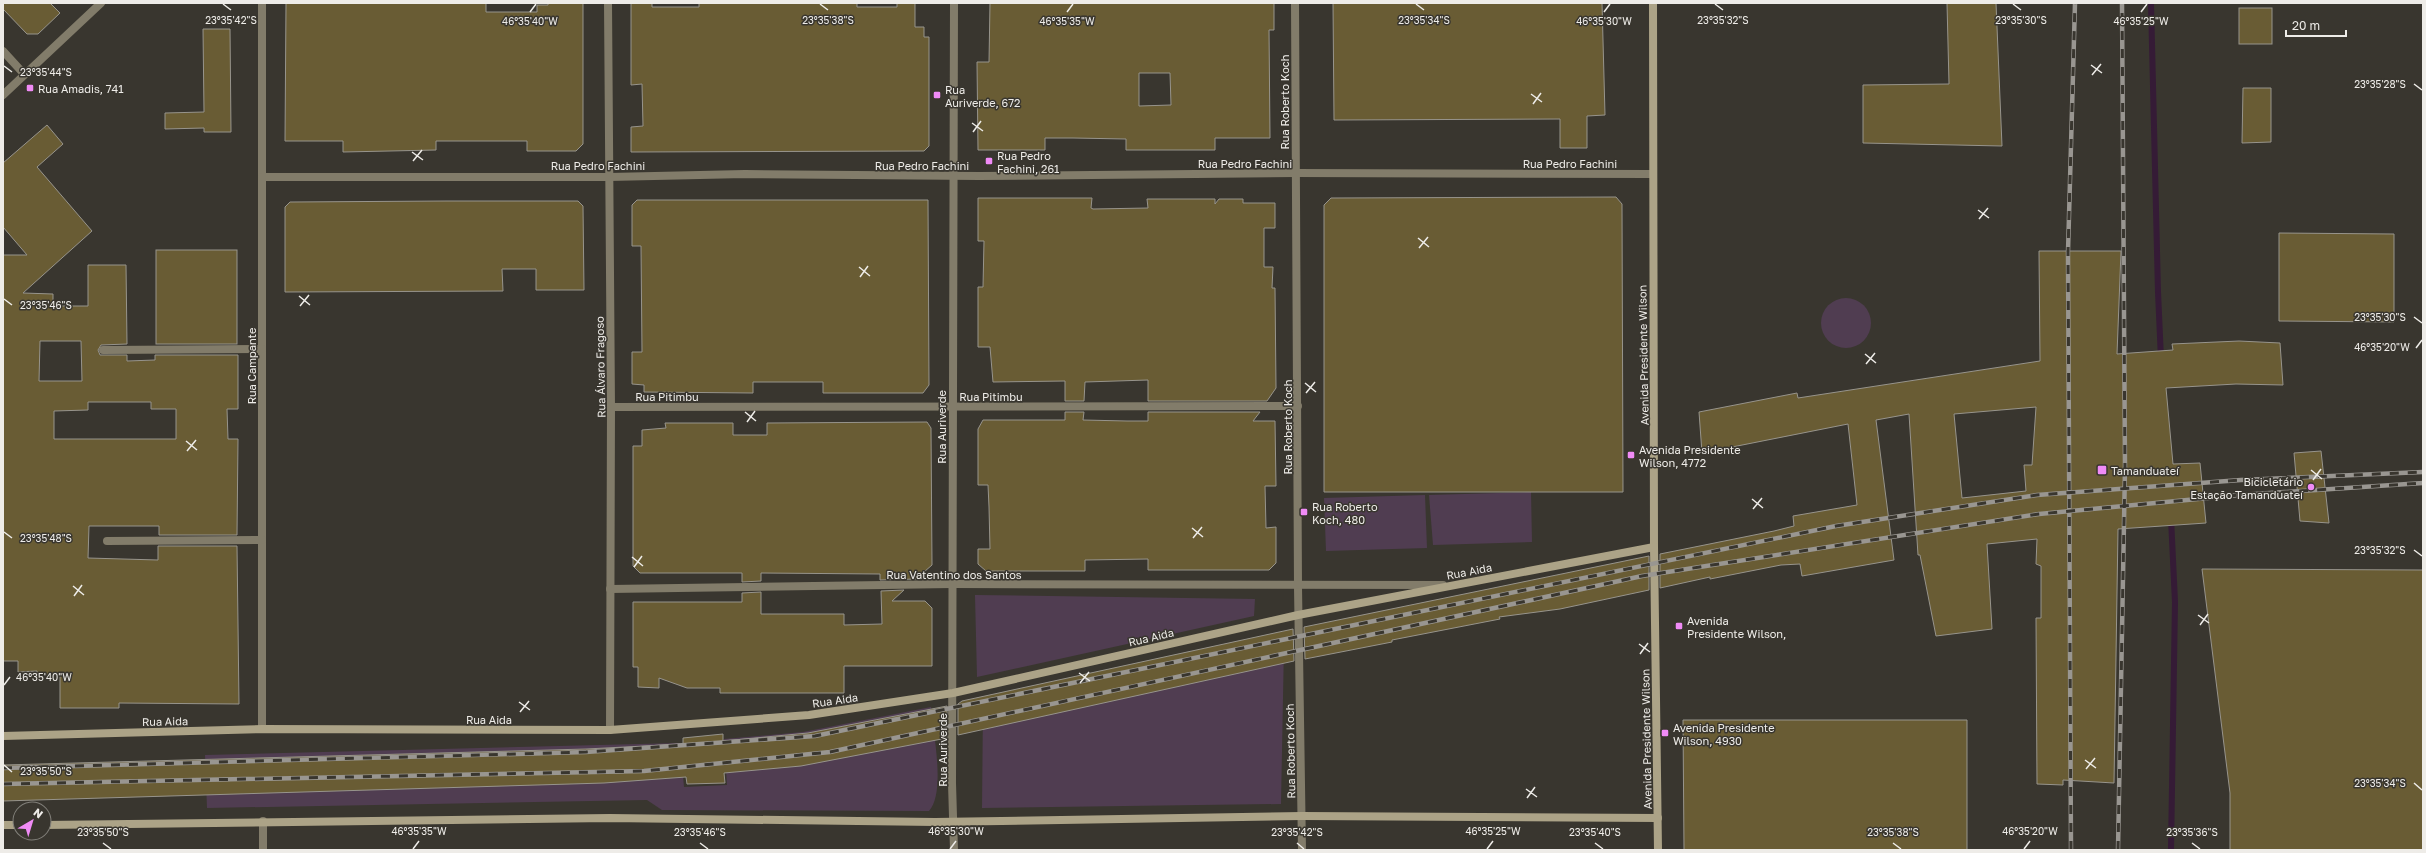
<svg xmlns="http://www.w3.org/2000/svg" width="2426" height="853" font-family="'Golos Text',sans-serif">
<rect width="100%" height="100%" fill="#39362f"/>
<g fill="#503d51">
<circle cx="1846" cy="323" r="25"/>
<polygon points="1531,492 1532,542 1433,545 1429,495"/>
<polygon points="1425,495 1427,548 1326,551 1324,498"/>
<polygon points="975,596 975,595 1255,599 1254,616 977,677"/>
<polygon points="1284,644 1281,804 982,808 983,706"/>
<path d="M 931,707 C 933,733 946,792 929,811 L 662,810 L 647,800 L 207,808 L 205,755 L 680,743 L 684,787 L 727,785 L 724,739 L 803,732 Z"/>
</g>
<g fill="none" stroke-linecap="round" stroke-linejoin="round">
<g stroke="#351b36" stroke-width="6">
<polyline points="2151,3 2158,292 2161,359"/>
<polyline points="2171,518 2175,602 2171,850"/>
</g>
</g>
<g fill="#695c34" stroke="#97948c" fill-rule="evenodd">
<polygon points="3,3 50,3 60,13 38,34 27,34 3,9"/>
<polygon points="286,3 486,3 486,12 537,12 537,5 548,5 548,3 583,3 583,144 576,151 527,151 527,141 436,141 436,150 343,152 343,141 285,141"/>
<polygon points="631,3 652,3 652,7 699,7 699,3 857,3 857,7 897,7 897,3 915,3 915,27 924,27 924,37 929,37 929,146 924,151 631,152 631,127 643,126 642,84 631,85"/>
<path d="M 990,3 L 1274,3 L 1274,30 L 1269,30 L 1270,138 L 1215,138 L 1215,150 L 1126,150 L 1126,139 L 1073,138 L 1045,138 L 1045,150 L 978,150 L 977,62 L 989,62 ZM 1139,73 L 1170,73 L 1171,105 L 1139,106 Z"/>
<polygon points="1333,3 1602,3 1605,115 1587,116 1587,148 1560,148 1560,119 1334,120"/>
<polygon points="1947,3 1996,3 2002,146 1863,143 1863,85 1949,84"/>
<rect x="2239" y="8" width="33" height="36"/>
<polygon points="203,29 230,29 231,132 204,132 204,128 165,129 165,113 204,112"/>
<polygon points="2243,88 2271,88 2271,142 2242,143"/>
<path d="M 47,125 L 63,144 L 37,167 L 92,231 L 23,293 L 53,294 L 53,306 L 88,306 L 88,265 L 126,265 L 127,344 L 101,345 L 98,350 L 100,355 L 127,355 L 127,361 L 155,360 L 155,355 L 238,355 L 238,409 L 227,409 L 228,439 L 238,439 L 237,535 L 159,535 L 159,526 L 89,526 L 88,558 L 158,560 L 158,546 L 237,546 L 239,704 L 119,703 L 119,708 L 60,708 L 60,675 L 37,675 L 37,671 L 18,672 L 18,661 L 3,661 L 3,255 L 27,255 L 3,227 L 3,163 ZM 40,341 L 81,341 L 82,381 L 39,381 ZM 88,402 L 151,402 L 151,409 L 176,409 L 176,439 L 54,439 L 54,411 L 88,410 Z"/>
<polygon points="1616,197 1622,204 1623,492 1324,492 1324,205 1331,198"/>
<polygon points="978,198 1092,198 1091,208 1093,209 1148,208 1147,199 1215,199 1215,204 1219,199 1243,199 1243,203 1275,203 1275,228 1264,228 1264,267 1273,267 1272,288 1275,288 1276,388 1267,401 1148,401 1148,380 1085,382 1084,401 1065,401 1065,381 993,382 990,347 978,347 978,287 983,287 984,241 978,241"/>
<polygon points="637,200 928,200 929,385 923,393 823,393 823,382 753,382 753,393 644,392 644,385 632,384 632,352 642,352 641,246 632,246 632,205"/>
<polygon points="446,201 578,201 583,206 584,290 536,290 536,269 502,269 503,291 285,292 285,207 290,202"/>
<polygon points="2279,233 2394,234 2394,322 2279,321"/>
<rect x="156" y="250" width="81" height="94"/>
<path d="M 2039,251 L 2121,251 L 2117,354 L 2173,350 L 2172,344 L 2239,341 L 2280,343 L 2283,385 L 2236,384 L 2166,388 L 2173,464 L 2200,463 L 2206,523 L 2118,529 L 2114,783 L 2063,780 L 2063,785 L 2037,784 L 2036,618 L 2041,618 L 2041,566 L 2036,564 L 2037,539 L 1987,544 L 1992,629 L 1936,636 L 1920,555 L 1918,555 L 1909,414 L 1876,420 L 1894,560 L 1802,576 L 1800,564 L 1781,565 L 1710,579 L 1710,577 L 1660,588 L 1660,554 L 1774,531 L 1794,526 L 1793,516 L 1857,505 L 1848,424 L 1702,453 L 1699,412 L 1797,393 L 1798,398 L 2040,361 ZM 2036,407 L 2032,465 L 2024,465 L 2026,491 L 1962,498 L 1954,414 Z"/>
<polygon points="1065,412 1084,412 1083,420 1127,421 1148,421 1148,412 1260,412 1253,421 1275,421 1276,486 1265,486 1266,528 1276,527 1276,563 1269,570 1148,570 1148,559 1085,560 1085,571 986,571 978,564 978,549 990,549 989,507 988,485 978,485 978,429 983,420 1065,420"/>
<polygon points="927,422 931,428 932,565 916,579 880,580 880,574 761,573 761,581 742,582 742,573 640,573 633,566 633,446 642,446 642,430 666,428 665,423 733,423 733,435 767,435 767,423"/>
<polygon points="2321,451 2329,523 2300,521 2294,453"/>
<polygon points="1649,556 1649,590 1560,609 1499,617 1500,619 1392,640 1392,642 1305,659 1304,627"/>
<polygon points="2202,569 2423,570 2423,850 2230,850 2230,793"/>
<polygon points="904,590 892,601 925,601 932,608 932,666 844,666 844,693 720,693 720,688 687,688 659,678 659,688 638,687 638,667 633,667 633,602 742,602 742,593 761,592 761,614 844,614 844,625 882,624 881,591"/>
<polygon points="1293,629 1294,661 958,735 958,704 962,701"/>
<polygon points="947,706 947,738 801,766 724,773 725,783 687,784 686,777 604,783 3,801 3,765 586,749 683,744 683,738 723,734 723,741 808,733"/>
<polygon points="1683,720 1967,720 1967,850 1684,850"/>
</g>
<g fill="none" stroke-linecap="round" stroke-linejoin="round">
<g stroke="#827c6a" stroke-width="8">
<polyline points="262,3 262,729"/>
<polyline points="608,3 611,407 610,730"/>
<polyline points="1295,3 1298,587 1302,850"/>
<polyline points="3,51 24,74"/>
<polyline points="3,95 101,3"/>
<polyline points="262,177 609,177 745,174 979,176 1295,173 1653,174"/>
<polyline points="103,350 262,349"/>
<polyline points="611,407 1298,406"/>
<polyline points="107,541 262,540"/>
<polyline points="610,589 952,584 1443,585"/>
<polyline points="263,850 263,821"/>
<polyline points="954,850 952,783 954,3"/>
</g>
<g stroke="#aca387" stroke-width="8">
<polyline points="1653,3 1654,547 1658,850"/>
<polyline points="3,736 262,729 610,730 809,715 953,693 1298,615 1654,547"/>
<polyline points="3,825 20,825"/>
<polyline points="44,825 610,818 935,822 1302,816 1658,818"/>
</g>
<defs>
<g id="rail">
<polyline points="3,768 586,752 815,736 1836,526 2037,495 2241,480 2423,472"/>
<polyline points="3,784 644,771 830,752 1642,576 2039,514 2240,495 2423,483"/>
<polyline points="2071,850 2068,252 2075,3"/>
<polyline points="2118,850 2125,468 2122,3"/>
</g>
</defs>
<use href="#rail" stroke="#999691" stroke-width="4.5"/>
<use href="#rail" stroke="#39362f" stroke-width="3" stroke-dasharray="9" stroke-linecap="butt"/>
</g>
<path fill="none" stroke="#eeece8" stroke-width="1.5" d="M 223,4 L 231,10M 820,4 L 828,10M 1416,4 L 1424,10M 1715,4 L 1723,10M 2013,4 L 2021,10M 530,12 L 536,4M 1067,12 L 1073,4M 1604,12 L 1610,4M 2141,12 L 2147,4M 2091,65 L 2102,73M 4,66 L 12,72M 2092,75 L 2101,64M 2414,84 L 2422,90M 1531,94 L 1542,102M 1533,104 L 1541,93M 972,123 L 983,131M 973,132 L 981,121M 412,152 L 423,160M 413,161 L 422,150M 1978,210 L 1989,218M 1979,219 L 1988,208M 1418,238 L 1429,247M 1419,248 L 1428,237M 859,267 L 870,276M 860,277 L 868,266M 299,296 L 310,305M 4,299 L 12,305M 300,306 L 309,295M 2414,317 L 2422,323M 2416,348 L 2422,340M 1865,354 L 1876,363M 1866,364 L 1875,353M 1305,383 L 1316,392M 1306,393 L 1315,382M 745,412 L 756,421M 747,422 L 755,411M 186,441 L 197,450M 187,451 L 196,440M 2311,470 L 2322,479M 2313,480 L 2321,469M 1752,499 L 1763,508M 1753,509 L 1762,498M 1192,528 L 1203,537M 4,532 L 12,538M 1193,538 L 1202,527M 2414,550 L 2422,556M 632,557 L 643,566M 634,567 L 642,556M 73,586 L 84,595M 74,596 L 82,585M 2198,615 L 2209,623M 2200,625 L 2208,614M 1639,644 L 1650,652M 1640,654 L 1648,643M 1079,673 L 1090,681M 1080,683 L 1089,672M 4,685 L 10,677M 519,702 L 530,710M 520,712 L 529,701M 2085,760 L 2096,768M 4,765 L 12,772M 2086,769 L 2095,758M 2414,783 L 2422,790M 1526,789 L 1537,797M 1527,798 L 1535,787M 103,843 L 111,849M 700,843 L 708,849M 1297,843 L 1304,849M 1595,843 L 1603,849M 1893,843 L 1901,849M 2192,843 L 2200,849M 413,849 L 419,841M 950,849 L 956,841M 1487,849 L 1493,841M 2024,849 L 2030,841"/>
<g fill="#f08bf6" stroke="#39362f" stroke-width="1.5">
<rect x="26" y="84" width="8" height="8" rx="2"/>
<rect x="933" y="91" width="8" height="8" rx="2"/>
<rect x="985" y="157" width="8" height="8" rx="2"/>
<rect x="1627" y="451" width="8" height="8" rx="2"/>
<rect x="2097" y="465" width="10" height="10" rx="2"/>
<circle cx="2311" cy="487" r="4"/>
<rect x="1300" y="508" width="8" height="8" rx="2"/>
<rect x="1675" y="622" width="8" height="8" rx="2"/>
<rect x="1661" y="729" width="8" height="8" rx="2"/>
</g>
<g text-anchor="middle" dominant-baseline="central" stroke-width="3" stroke-linejoin="round" paint-order="stroke">
<g font-size="11" fill="#eeece8" stroke="#39362f" text-anchor="start">
<text x="38" y="88">Rua Amadis, 741</text>
<text x="945" y="89">Rua<tspan x="945" dy="13">Auriverde, 672</tspan></text>
<text x="997" y="155">Rua Pedro<tspan x="997" dy="13">Fachini, 261</tspan></text>
<text x="1639" y="449">Avenida Presidente<tspan x="1639" dy="13">Wilson, 4772</tspan></text>
<text x="2111" y="470">Tamanduateí</text>
<text x="2303" y="481" text-anchor="end">Bicicletário<tspan x="2303" dy="13">Estação Tamanduateí</tspan></text>
<text x="1312" y="506">Rua Roberto<tspan x="1312" dy="13">Koch, 480</tspan></text>
<text x="1687" y="620">Avenida<tspan x="1687" dy="13">Presidente Wilson,</tspan></text>
<text x="1673" y="727">Avenida Presidente<tspan x="1673" dy="13">Wilson, 4930</tspan></text>
</g>
<g font-size="11" fill="#eeece8" stroke="#39362f">
<text transform="translate(1284 102) rotate(-90)">Rua Roberto Koch</text>
<text x="1245" y="163">Rua Pedro Fachini</text>
<text x="1570" y="163">Rua Pedro Fachini</text>
<text x="598" y="165">Rua Pedro Fachini</text>
<text x="922" y="165">Rua Pedro Fachini</text>
<text transform="translate(1643 355) rotate(-91)">Avenida Presidente Wilson</text>
<text transform="translate(251 366) rotate(-90)">Rua Campante</text>
<text transform="translate(600 367) rotate(-91)">Rua Álvaro Fragoso</text>
<text x="667" y="396">Rua Pitimbu</text>
<text x="991" y="396">Rua Pitimbu</text>
<text transform="translate(941 427) rotate(-90)">Rua Auriverde</text>
<text transform="translate(1287 427) rotate(-90)">Rua Roberto Koch</text>
<text transform="translate(1469 571) rotate(-11)">Rua Aida</text>
<text x="954" y="574">Rua Vatentino dos Santos</text>
<text transform="translate(1151 637) rotate(-13)">Rua Aida</text>
<text transform="translate(835 700) rotate(-8)">Rua Aida</text>
<text x="489" y="719">Rua Aida</text>
<text transform="translate(165 721) rotate(-1)">Rua Aida</text>
<text transform="translate(1646 739) rotate(-91)">Avenida Presidente Wilson</text>
<text transform="translate(942 750) rotate(-90)">Rua Auriverde</text>
<text transform="translate(1290 751) rotate(-91)">Rua Roberto Koch</text>
</g>
</g>
<g font-size="10" text-anchor="middle" fill="#eeece8" stroke="#39362f" stroke-width="3" stroke-linejoin="round" paint-order="stroke">
<text x="231" y="24">23°35'42"S</text>
<text x="828" y="24">23°35'38"S</text>
<text x="1424" y="24">23°35'34"S</text>
<text x="1723" y="24">23°35'32"S</text>
<text x="2021" y="24">23°35'30"S</text>
<text x="530" y="25">46°35'40"W</text>
<text x="1067" y="25">46°35'35"W</text>
<text x="1604" y="25">46°35'30"W</text>
<text x="2141" y="25">46°35'25"W</text>
<text x="46" y="76">23°35'44"S</text>
<text x="2380" y="88">23°35'28"S</text>
<text x="46" y="309">23°35'46"S</text>
<text x="2380" y="321">23°35'30"S</text>
<text x="2382" y="351">46°35'20"W</text>
<text x="46" y="542">23°35'48"S</text>
<text x="2380" y="554">23°35'32"S</text>
<text x="44" y="681">46°35'40"W</text>
<text x="46" y="775">23°35'50"S</text>
<text x="2380" y="787">23°35'34"S</text>
<text x="419" y="835">46°35'35"W</text>
<text x="956" y="835">46°35'30"W</text>
<text x="1493" y="835">46°35'25"W</text>
<text x="2030" y="835">46°35'20"W</text>
<text x="103" y="836">23°35'50"S</text>
<text x="700" y="836">23°35'46"S</text>
<text x="1297" y="836">23°35'42"S</text>
<text x="1595" y="836">23°35'40"S</text>
<text x="1893" y="836">23°35'38"S</text>
<text x="2192" y="836">23°35'36"S</text>
</g>
<rect width="2426" height="853" fill="none" stroke="#eeece8" stroke-width="8"/>
<g transform="translate(32 821) rotate(38)"><circle r="19" fill="#39362f" stroke="#817f79"/>
<path d="M0-3L7 15L0 10L-7 15Z" fill="#f08bf6"/>
<text y="-6" font-size="11" font-weight="bold" text-anchor="middle" fill="#eeece8">N</text>
</g>
<path d="M2286 30v6h60v-6" fill="none" stroke="#eeece8" stroke-width="2"/>
<text x="2292" y="30" font-size="12" fill="#eeece8" stroke="#39362f" stroke-width="3" paint-order="stroke">20 m</text>
</svg>
